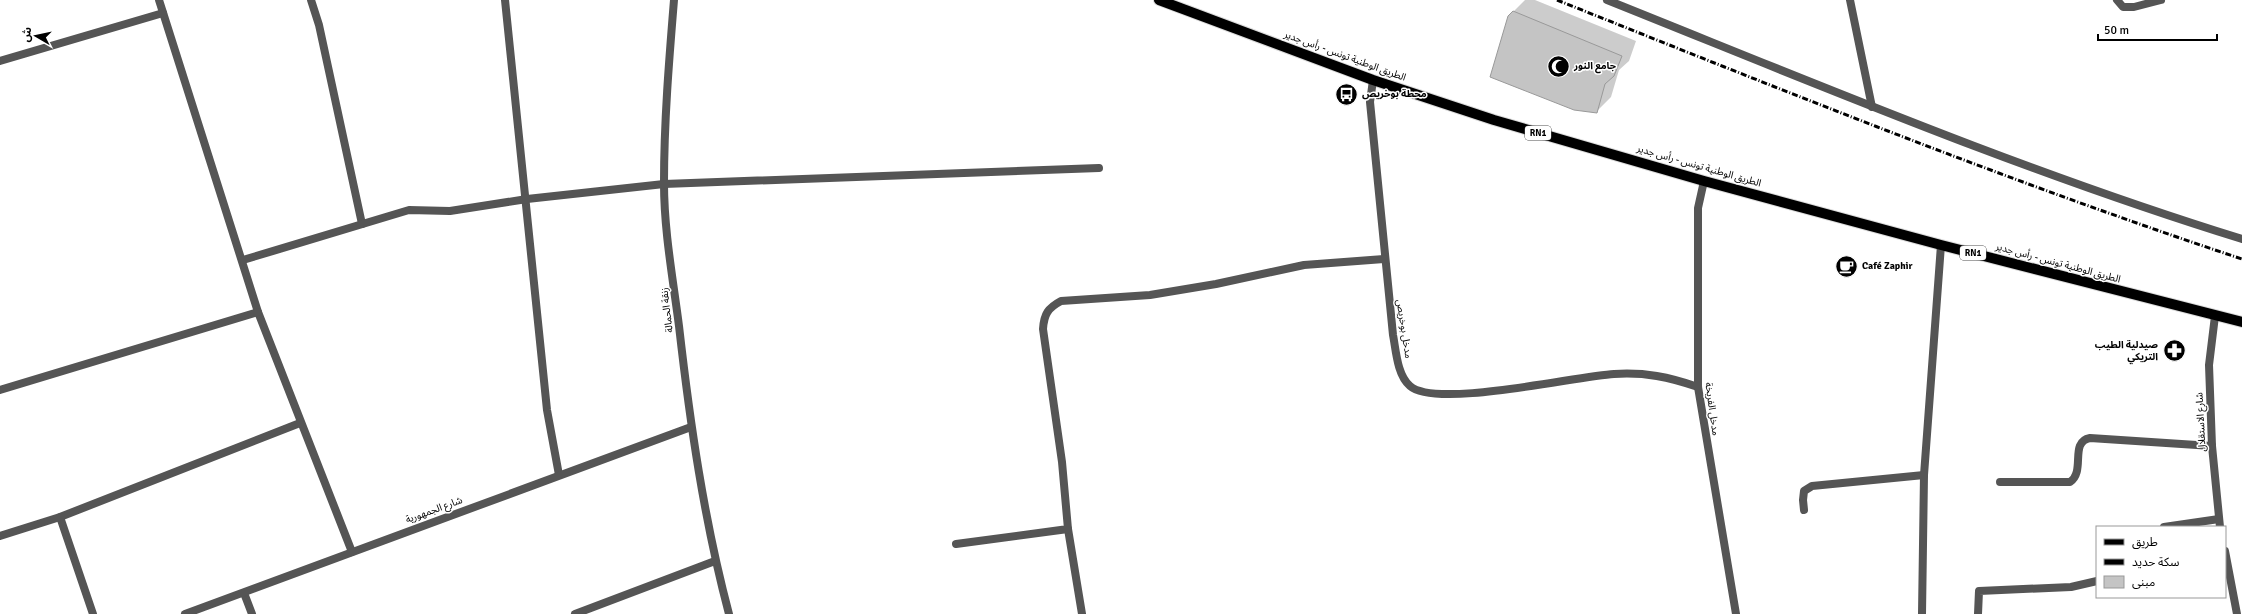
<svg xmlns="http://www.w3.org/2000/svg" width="2242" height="614" font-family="Signika,'Noto Sans Arabic',sans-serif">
<rect width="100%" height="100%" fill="#fff"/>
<polygon fill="#0003" points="1525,0 1535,0 1636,41 1629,61 1619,70 1611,97 1596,112 1509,16"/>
<polygon fill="#c4c4c4" stroke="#999" points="1513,11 1622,56 1614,76 1605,84 1597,113 1574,110 1490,77 1508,16"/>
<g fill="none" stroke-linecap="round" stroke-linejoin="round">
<defs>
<polyline id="primary" points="1159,0 1373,80 1494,120 1704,181 1941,245 2242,322"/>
</defs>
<use href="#primary" stroke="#dbdbdb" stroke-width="12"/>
<g stroke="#555" stroke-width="8">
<polyline points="159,0 258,312 352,552"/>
<polyline points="311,0 319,25 362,224"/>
<polyline points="505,0 547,410 559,475"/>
<path d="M 674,0 C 669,61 664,122 664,183 C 664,231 673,279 679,326 C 690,423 704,520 729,614"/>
<path d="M 1607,0 C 1817,84 2025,172 2242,239"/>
<polyline points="1850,0 1872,107"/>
<polyline points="2117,0 2123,7 2134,7 2161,0"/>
<polyline points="0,61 163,13"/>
<path d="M 1373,80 L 1370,102 L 1393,335 C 1396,350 1397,375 1410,386 C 1436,409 1576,376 1614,374 C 1645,372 1669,377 1698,387"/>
<polyline points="1704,181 1698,208 1698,387 1736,614"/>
<polyline points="243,260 409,210 450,211 527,199 664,184 1099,168"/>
<polyline points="2215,316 2209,365 2212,446 2220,527"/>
<polyline points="0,390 258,312"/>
<path d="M 2000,482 L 2070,482 C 2086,471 2069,442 2090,438 L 2212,446"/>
<polyline points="1804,510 1803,500 1804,491 1812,486 1924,475"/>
<polyline points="60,517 93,614"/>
<polyline points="2164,527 2219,519"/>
<polyline points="1068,529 1082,614"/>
<polyline points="0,536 60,517 300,423"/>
<path d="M 956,544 L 1068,529 L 1062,462 L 1043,329 C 1044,314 1048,308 1061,301 L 1150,295 L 1216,284 L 1304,265 L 1384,259"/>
<polyline points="2225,551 2237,614"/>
<polyline points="244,593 252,614"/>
<polyline points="185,614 691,427"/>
<polyline points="575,614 715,561"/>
<polyline points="1922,614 1924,475 1941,245"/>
<polyline points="1978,614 1979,591 2071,587 2097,581"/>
</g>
<use href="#primary" stroke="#000" stroke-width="10"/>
<path stroke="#000" stroke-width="3" stroke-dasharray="6 2 1 2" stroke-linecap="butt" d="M 1557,0 C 1784,91 2010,182 2242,259"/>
</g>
<defs>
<symbol id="mosque-disc" viewBox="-11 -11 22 22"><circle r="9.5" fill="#000" stroke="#fff"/><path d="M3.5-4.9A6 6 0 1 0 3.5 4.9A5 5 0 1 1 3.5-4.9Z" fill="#fff"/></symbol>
<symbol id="bus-disc" viewBox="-11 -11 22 22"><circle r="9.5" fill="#000" stroke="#fff"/><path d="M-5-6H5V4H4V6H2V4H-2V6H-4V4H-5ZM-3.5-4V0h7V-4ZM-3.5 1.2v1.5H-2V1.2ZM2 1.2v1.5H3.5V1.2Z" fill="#fff"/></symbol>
<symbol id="cafe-disc" viewBox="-11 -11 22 22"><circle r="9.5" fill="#000" stroke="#fff"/><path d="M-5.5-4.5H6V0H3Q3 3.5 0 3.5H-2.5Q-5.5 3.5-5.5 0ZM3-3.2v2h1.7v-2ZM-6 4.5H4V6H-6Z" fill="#fff"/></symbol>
<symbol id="pharmacy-disc" viewBox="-11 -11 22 22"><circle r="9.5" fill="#000" stroke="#fff"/><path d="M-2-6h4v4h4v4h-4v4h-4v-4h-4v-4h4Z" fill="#fff"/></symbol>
</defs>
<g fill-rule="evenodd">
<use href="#mosque-disc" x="1546" y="54" width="25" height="25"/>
<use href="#bus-disc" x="1334" y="82" width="25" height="25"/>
<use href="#cafe-disc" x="1834" y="254" width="25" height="25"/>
<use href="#pharmacy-disc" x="2162" y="338" width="25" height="25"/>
</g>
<g text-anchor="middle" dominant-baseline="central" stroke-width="3" stroke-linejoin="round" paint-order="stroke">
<g fill="#fff" stroke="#4c4c4c" stroke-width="1">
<rect x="1525" y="126" width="26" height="14" rx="3"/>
<rect x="1960" y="246" width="26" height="14" rx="3"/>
</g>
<g font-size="9" font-weight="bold" fill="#000">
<text x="1538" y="133">RN1</text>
<text x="1973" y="253">RN1</text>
</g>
<g font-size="10" fill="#000" stroke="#fff">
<text transform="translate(1345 56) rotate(20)">الطريق الوطنية تونس - رأس جدير</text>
<text transform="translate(1699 166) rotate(16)">الطريق الوطنية تونس - رأس جدير</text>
<text transform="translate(2058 263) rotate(15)">الطريق الوطنية تونس - رأس جدير</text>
<text transform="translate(667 310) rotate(-97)">زنقة الحمالة</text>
<text transform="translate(1404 329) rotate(81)">مدخل بوخريص</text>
<text transform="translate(1712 409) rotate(82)">مدخل الفريخة</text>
<text transform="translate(2201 422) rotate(-93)">شارع الاستقلال</text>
<text transform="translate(434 510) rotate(-20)">شارع الجمهورية</text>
</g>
<g font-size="10" font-weight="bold" fill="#000" stroke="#fff" text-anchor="start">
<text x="1574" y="66">جامع النور</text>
<text x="1362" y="94">محطة بوخريص</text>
<text x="1862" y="266">Café Zaphir</text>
<text x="2158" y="345" text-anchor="end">صيدلية الطيب<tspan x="2158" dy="12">التريكي</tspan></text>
</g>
</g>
<rect x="2096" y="526" width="130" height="72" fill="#ffffff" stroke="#999999"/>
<rect x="2104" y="539" width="20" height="6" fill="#000000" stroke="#999999"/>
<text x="2132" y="546" font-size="12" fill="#000000">طريق</text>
<rect x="2104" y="559" width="20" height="6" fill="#000000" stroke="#999999"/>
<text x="2132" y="566" font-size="12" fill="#000000">سكة حديد</text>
<rect x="2104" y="576" width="20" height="12" fill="#c4c4c4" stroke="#999999"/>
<text x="2132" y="586" font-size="12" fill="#000000">مبنى</text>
<g transform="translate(36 36) rotate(279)" stroke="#ffffff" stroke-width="3" paint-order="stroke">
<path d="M0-3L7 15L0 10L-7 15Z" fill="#000000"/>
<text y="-6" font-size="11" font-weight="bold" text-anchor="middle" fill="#000000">ش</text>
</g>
<path d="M2098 34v6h119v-6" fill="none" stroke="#000000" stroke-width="2"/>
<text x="2104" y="34" font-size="12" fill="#000000" stroke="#ffffff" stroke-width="3" paint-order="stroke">50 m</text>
</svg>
